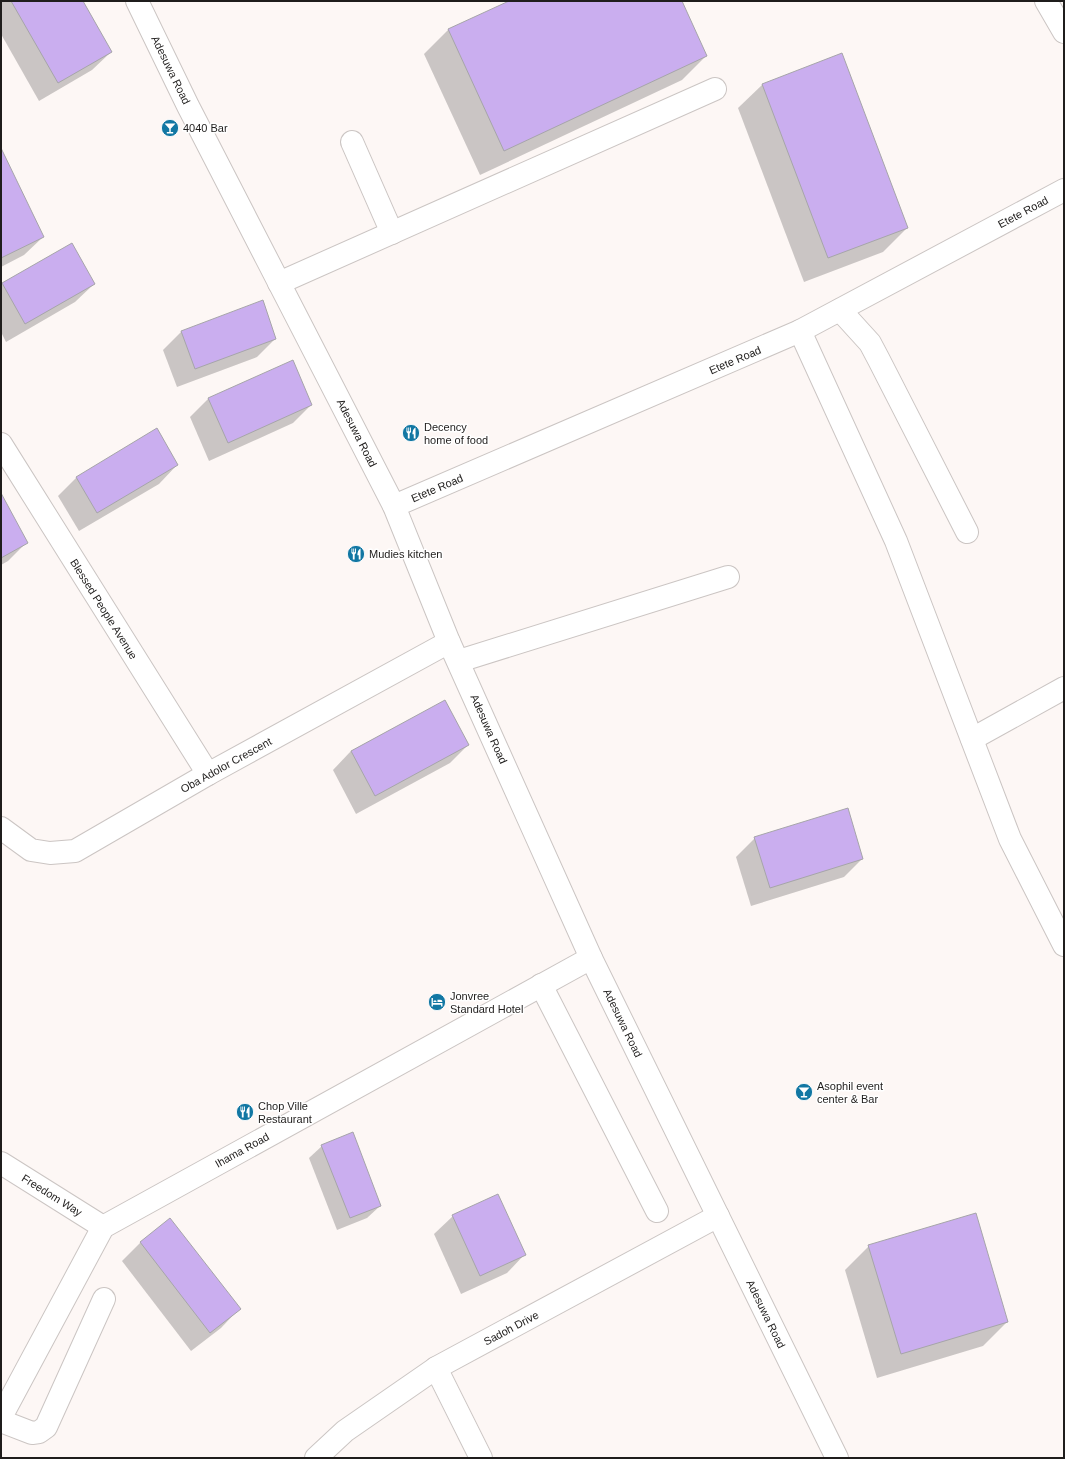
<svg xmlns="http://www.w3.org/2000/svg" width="1065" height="1459" font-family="Arial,sans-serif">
<rect width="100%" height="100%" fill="#fdf7f5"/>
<g fill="#0003">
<polygon points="1,1 81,1 111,52 92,70 39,101 1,34"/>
<polygon points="511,1 681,1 706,56 682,80 480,175 424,54 448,30"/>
<polygon points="763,84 907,228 883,252 804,282 738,108"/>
<polygon points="1,151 43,237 24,255 1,267"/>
<polygon points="3,284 94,284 75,302 6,342 1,332 1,285"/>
<polygon points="182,331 275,339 257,357 177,387 163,350"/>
<polygon points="208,399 311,405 293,423 209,461 190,417"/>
<polygon points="177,465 159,484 79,531 58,496 77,477"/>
<polygon points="1,495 27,542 8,561 1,565"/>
<polygon points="445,701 468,745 450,763 356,814 333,770 351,751"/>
<polygon points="755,838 862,859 844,877 751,906 736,857"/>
<polygon points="322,1146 380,1206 367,1218 337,1230 309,1158"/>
<polygon points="453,1216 525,1254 507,1273 461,1294 434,1234"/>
<polygon points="170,1220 239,1309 221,1328 191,1351 122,1261 140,1243"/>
<polygon points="869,1246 1007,1322 983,1346 877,1378 845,1270"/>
</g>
<g fill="#caaeef" stroke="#a6a5a9">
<polygon points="11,1 83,1 112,52 58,83"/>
<polygon points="509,1 682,1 707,56 504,151 448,29"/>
<polygon points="842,53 908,228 828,258 762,84"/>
<polygon points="1,148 44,237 1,258"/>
<polygon points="72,243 95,284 25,324 2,283"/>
<polygon points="263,300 276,339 195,369 181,331"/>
<polygon points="293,360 312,405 228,443 208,398"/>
<polygon points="157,428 178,465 97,513 76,477"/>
<polygon points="1,493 28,543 1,558"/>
<polygon points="445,700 469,745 375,796 351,751"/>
<polygon points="848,808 863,859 770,888 754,837"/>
<polygon points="353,1132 381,1206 350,1218 321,1145"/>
<polygon points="498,1194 526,1255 480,1276 452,1215"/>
<polygon points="976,1213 1008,1322 901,1354 868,1245"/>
<polygon points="170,1218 241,1309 210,1333 140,1242"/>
</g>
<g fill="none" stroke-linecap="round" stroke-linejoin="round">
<defs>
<g id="minor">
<polyline points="137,1 188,106 394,506 449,642 591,958 837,1458"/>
<polyline points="1046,1 1064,32"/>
<polyline points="352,142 392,233"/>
<polyline points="279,283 715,89"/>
<polyline points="840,310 870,343 879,360 967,532"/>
<polyline points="800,331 896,541 1010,839 1064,945"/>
<polyline points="1,444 208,774"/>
<polyline points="394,506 800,331 1064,190"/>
<polyline points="459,661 728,577"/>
<polyline points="972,739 1064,688"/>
<polyline points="1,828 31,850 50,853 75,851 208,774 449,642"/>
<polyline points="541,985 657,1211"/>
<polyline points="1,1163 103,1227"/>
<polyline points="436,1368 481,1458"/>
<polyline points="1,1417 103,1227 591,958"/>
<polyline points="1,1421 32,1433 39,1432 46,1427 104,1299"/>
<polyline points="316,1458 345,1431 436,1368 718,1216"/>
</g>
</defs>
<use href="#minor" stroke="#cbc5c3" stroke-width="24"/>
<use href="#minor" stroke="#fff" stroke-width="22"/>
</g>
<defs>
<symbol id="bar-disc" viewBox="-11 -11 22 22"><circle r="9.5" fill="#1277a3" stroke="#fff"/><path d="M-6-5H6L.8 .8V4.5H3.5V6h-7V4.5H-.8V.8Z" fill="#fff"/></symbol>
<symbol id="restaurant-disc" viewBox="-11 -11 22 22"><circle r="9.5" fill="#1277a3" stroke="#fff"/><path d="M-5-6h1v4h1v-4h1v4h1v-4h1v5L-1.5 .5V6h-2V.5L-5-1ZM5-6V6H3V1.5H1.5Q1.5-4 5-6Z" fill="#fff"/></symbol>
<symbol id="hotel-disc" viewBox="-11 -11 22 22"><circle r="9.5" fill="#1277a3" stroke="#fff"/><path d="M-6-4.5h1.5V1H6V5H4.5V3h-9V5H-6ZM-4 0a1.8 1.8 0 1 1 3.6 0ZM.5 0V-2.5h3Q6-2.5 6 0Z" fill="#fff"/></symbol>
</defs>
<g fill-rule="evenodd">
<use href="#bar-disc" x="160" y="118" width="20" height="20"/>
<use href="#restaurant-disc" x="401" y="423" width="20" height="20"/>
<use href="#restaurant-disc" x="346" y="544" width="20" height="20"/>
<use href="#hotel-disc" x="427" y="992" width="20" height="20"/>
<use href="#bar-disc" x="794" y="1082" width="20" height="20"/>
<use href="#restaurant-disc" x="235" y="1102" width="20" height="20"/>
</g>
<g text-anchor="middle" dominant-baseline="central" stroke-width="3" stroke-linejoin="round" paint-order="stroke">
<g font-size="11" fill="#1f1d1c" stroke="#fff">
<text transform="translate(171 70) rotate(64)">Adesuwa Road</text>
<text transform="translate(1023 212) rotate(-28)">Etete Road</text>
<text transform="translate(735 360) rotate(-23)">Etete Road</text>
<text transform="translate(357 433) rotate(63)">Adesuwa Road</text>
<text transform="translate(437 488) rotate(-23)">Etete Road</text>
<text transform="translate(104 609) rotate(58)">Blessed People Avenue</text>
<text transform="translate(489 729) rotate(66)">Adesuwa Road</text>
<text transform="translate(226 765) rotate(-29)">Oba Adolor Crescent</text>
<text transform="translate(623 1023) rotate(64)">Adesuwa Road</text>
<text transform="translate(242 1150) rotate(-29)">Ihama Road</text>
<text transform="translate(52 1195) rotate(32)">Freedom Way</text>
<text transform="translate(766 1314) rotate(64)">Adesuwa Road</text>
<text transform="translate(511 1328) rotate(-28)">Sadoh Drive</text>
</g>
<g font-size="11" fill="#1f1d1c" stroke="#fff" text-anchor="start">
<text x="183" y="128">4040 Bar</text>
<text x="424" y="427">Decency<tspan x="424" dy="13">home of food</tspan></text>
<text x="369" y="554">Mudies kitchen</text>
<text x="450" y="996">Jonvree<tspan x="450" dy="13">Standard Hotel</tspan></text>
<text x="817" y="1086">Asophil event<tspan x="817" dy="13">center &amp; Bar</tspan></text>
<text x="258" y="1106">Chop Ville<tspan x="258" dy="13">Restaurant</tspan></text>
</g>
</g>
<rect width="1065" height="1459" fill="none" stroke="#1f1d1c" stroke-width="4"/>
</svg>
